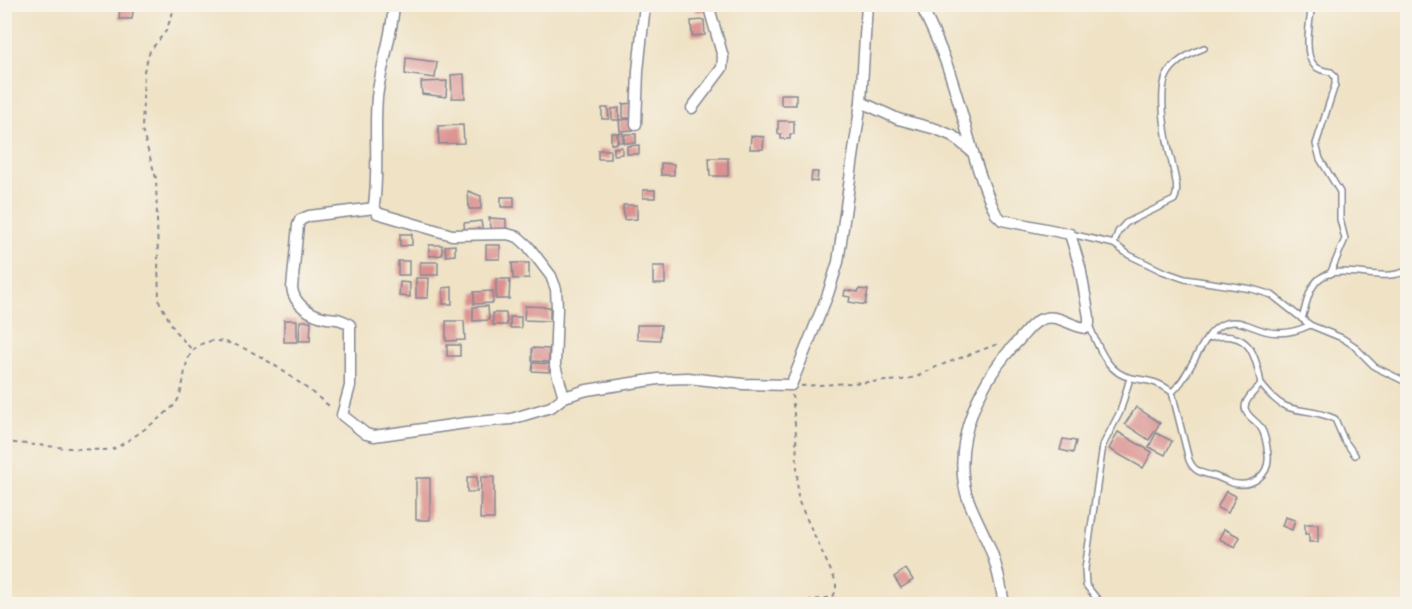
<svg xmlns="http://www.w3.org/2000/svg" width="1412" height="609" font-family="'EB Garamond',serif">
<rect width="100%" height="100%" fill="#f7f3e8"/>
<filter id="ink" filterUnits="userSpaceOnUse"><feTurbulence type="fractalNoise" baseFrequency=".0167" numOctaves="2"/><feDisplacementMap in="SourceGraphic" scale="12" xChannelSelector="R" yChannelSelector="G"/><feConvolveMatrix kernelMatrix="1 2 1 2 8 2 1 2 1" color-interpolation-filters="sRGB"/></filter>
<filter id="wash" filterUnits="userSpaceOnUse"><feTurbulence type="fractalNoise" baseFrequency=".008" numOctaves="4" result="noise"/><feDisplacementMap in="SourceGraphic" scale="24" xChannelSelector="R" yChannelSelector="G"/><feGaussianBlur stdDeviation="1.35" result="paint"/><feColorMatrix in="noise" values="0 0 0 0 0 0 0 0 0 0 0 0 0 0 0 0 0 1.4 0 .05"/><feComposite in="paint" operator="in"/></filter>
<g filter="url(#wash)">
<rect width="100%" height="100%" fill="#efe2c5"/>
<g id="blocks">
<g fill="#da9190">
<polygon points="120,4 134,4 132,19 119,19"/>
<polygon points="695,4 706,4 706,11 695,12"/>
<rect x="753" y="4" width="12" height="5"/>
<polygon points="704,20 705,35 692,36 691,21"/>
<polygon points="406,58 437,62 435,78 405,74"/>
<polygon points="464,74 465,98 452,98 451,75"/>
<polygon points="447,81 446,97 422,94 421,82"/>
<rect x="781" y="94" width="15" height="11"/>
<polygon points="634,103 635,118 623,118 623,104"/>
<polygon points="602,108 608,108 609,119 602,119"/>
<polygon points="619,108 619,120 612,120 612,109"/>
<polygon points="633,119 633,130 620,131 619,120"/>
<polygon points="778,121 794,121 794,134 790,134 790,139 781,139 781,134 778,134"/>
<polygon points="463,125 464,143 439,144 438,126"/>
<polygon points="611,133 617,133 617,143 611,144"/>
<rect x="618" y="133" width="5" height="9"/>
<polygon points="625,134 636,134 636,143 624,143"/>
<polygon points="751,136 764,137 763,149 750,149"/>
<polygon points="639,145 639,154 627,154 627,146"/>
<polygon points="622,147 622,154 614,155 614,148"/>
<rect x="598" y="150" width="12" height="9"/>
<polygon points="709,158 728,158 728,176 710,176"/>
<polygon points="661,163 674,164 674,175 661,175"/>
<polygon points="812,172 818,172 817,182 811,181"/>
<rect x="643" y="190" width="12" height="8"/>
<polygon points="468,191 481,196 481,209 469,209"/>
<rect x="501" y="197" width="13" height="10"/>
<polygon points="623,205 637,205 637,219 624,220"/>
<polygon points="489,218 506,219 506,231 492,231"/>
<polygon points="481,221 483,233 465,235 464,223"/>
<polygon points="400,234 412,234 412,245 400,246"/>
<polygon points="429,245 442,245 442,255 429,256"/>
<polygon points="455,245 455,255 446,256 445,246"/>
<rect x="486" y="245" width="14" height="14"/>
<rect x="398" y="261" width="11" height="14"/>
<rect x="420" y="262" width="18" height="13"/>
<polygon points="512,263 529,263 529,278 513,279"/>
<rect x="653" y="266" width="12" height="18"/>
<polygon points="416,278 429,278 428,298 416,298"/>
<polygon points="496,279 510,279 509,299 496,299"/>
<polygon points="400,282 410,283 410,297 399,296"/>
<polygon points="452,287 452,304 443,304 443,288"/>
<polygon points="859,289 868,290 865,305 849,302 850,297 844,296 845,290 858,292"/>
<polygon points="493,291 493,303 474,304 474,292"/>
<polygon points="488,306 489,320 473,321 473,307"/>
<polygon points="525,306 550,307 550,321 524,320"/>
<polygon points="493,313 506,313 507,325 493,325"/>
<rect x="510" y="317" width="11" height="11"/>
<rect x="284" y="320" width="13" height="22"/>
<polygon points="300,321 311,321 310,341 299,341"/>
<polygon points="446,321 464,321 465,340 446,341"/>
<polygon points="637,325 661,325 660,340 637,339"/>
<rect x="447" y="345" width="13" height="11"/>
<polygon points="532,348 549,349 549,362 532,361"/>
<polygon points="533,363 550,364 549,372 532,371"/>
<polygon points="1136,407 1160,423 1149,440 1125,424"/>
<polygon points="1118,432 1152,452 1143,468 1109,449"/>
<polygon points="1156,433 1172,441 1165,455 1149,447"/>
<polygon points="1063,439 1076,441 1073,453 1060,450"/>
<rect x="467" y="477" width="10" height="15"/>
<polygon points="481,477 494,477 494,519 480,519"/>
<rect x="416" y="478" width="14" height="42"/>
<polygon points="1226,491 1236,496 1228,513 1217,508"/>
<polygon points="1285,517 1295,520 1292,530 1282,526"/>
<polygon points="1305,524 1318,524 1318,542 1309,542 1309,534 1305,534"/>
<polygon points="1224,529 1240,537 1235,547 1219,539"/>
<polygon points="906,569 913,580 901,588 894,577"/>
</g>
</g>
</g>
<g filter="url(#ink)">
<use href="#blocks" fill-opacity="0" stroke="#858892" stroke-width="1.5"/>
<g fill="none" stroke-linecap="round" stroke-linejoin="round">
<defs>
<g id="lane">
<path d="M 1312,4 C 1310,20 1303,54 1314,65 C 1318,70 1325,71 1331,72 L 1335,77 L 1335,85 L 1316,144 L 1320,159 L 1340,192 L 1340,219 L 1345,239 L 1330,274"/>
<polyline points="1071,234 1114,244 1129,255 1162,271 1185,279 1252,289 1272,295 1310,325 1342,338 1353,345 1375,367 1408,383"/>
<path d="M 1114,244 L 1118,232 L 1126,223 L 1174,200 C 1180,189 1174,175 1172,163 C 1167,144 1157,93 1167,75 C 1174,62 1191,53 1204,48"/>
<path d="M 1302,319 C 1305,309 1307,297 1312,288 C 1330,254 1378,287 1408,270"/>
<path d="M 1089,325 C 1098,346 1107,374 1132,378 C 1150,381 1157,381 1172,392 L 1189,460 C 1194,472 1202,473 1214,476 C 1220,478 1226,481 1232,483 C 1251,488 1270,476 1268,455 C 1267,446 1266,436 1261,428 C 1257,421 1245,416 1245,407 C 1245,399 1256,390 1261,384 C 1289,421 1300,403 1335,419 L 1344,440 L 1355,455"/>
<path d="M 1209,338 C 1248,330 1255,350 1261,384"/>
<path d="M 1172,392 C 1191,376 1201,335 1221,325 C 1236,317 1250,327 1265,331 C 1281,335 1296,332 1310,325"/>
<polyline points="1101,604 1086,585 1085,569 1103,445 1120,412 1130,378"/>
</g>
<g id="street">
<path d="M 394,4 C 392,38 381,65 377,97 C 374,133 379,169 374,205 L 377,213 L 452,235 L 507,234 L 518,237 L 528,246 L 551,276 L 556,289 L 557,308 L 555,366 L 564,397"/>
<path d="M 920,4 C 932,28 943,52 951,77 C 966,123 975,171 996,214 L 1002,220 L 1070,234 L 1080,267 L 1089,317 L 1089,324 L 1086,328 C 1071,327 1058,313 1042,319 C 1033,322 1025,333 1019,340 C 981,379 952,438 966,493 C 971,509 979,523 986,539 C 996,560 1000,581 1004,604"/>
<polyline points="861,102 898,119 936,129 953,136 971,151"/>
<polyline points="692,108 722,68 723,57 708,4"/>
<polyline points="636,124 638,71 645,4"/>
<path d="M 375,208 L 309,216 L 300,220 L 298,225 L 292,288 C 294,305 311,315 327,318 C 336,319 343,319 350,325 L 350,386 L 342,415 L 366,434 L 374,436 L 466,423 L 511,419 L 551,407 L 564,397 L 587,390 L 658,379 L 688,378 L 743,384 L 791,385 L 828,294 L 838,262 L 861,102 L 867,4"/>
</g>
</defs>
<use href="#lane" stroke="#858892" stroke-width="8"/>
<use href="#street" stroke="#858892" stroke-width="13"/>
<g stroke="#858892" stroke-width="2" stroke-dasharray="4.5 4.5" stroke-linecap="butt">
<polyline points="176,4 166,31 150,51 144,71 142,130 156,178 159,301 175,331 193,351"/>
<polyline points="801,386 902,380 916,377 936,367 995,345 1001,344"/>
<path d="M 4,442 C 21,443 104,453 113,449 C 125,444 169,413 176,403 C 178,400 180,395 181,391 C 185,378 184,363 192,352 C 221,313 306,389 332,408"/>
<polyline points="789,604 833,597 836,590 836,582 798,500 796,434 792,395"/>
</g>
<use href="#lane" stroke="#fff" stroke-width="5"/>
<use href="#street" stroke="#fff" stroke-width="10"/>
</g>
</g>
<rect width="1412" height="609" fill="none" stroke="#f7f3e8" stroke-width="24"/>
</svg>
